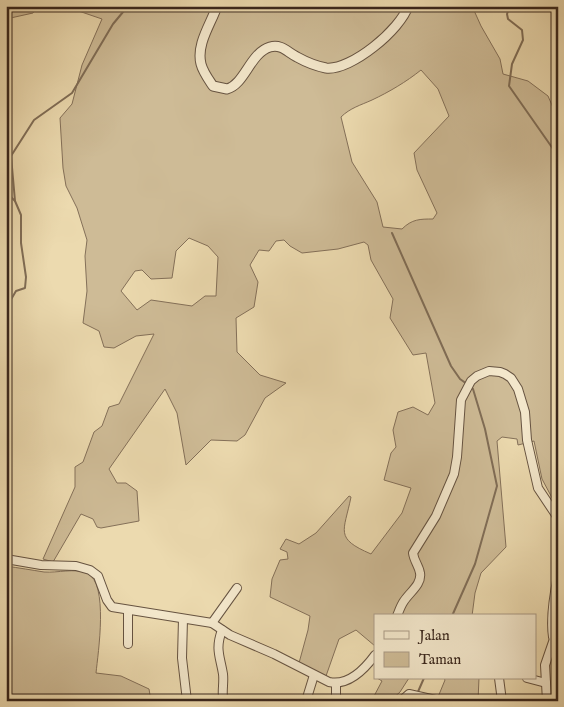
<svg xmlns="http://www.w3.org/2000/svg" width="564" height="707" font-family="'IM FELL English',serif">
<rect width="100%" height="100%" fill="#ecdaaf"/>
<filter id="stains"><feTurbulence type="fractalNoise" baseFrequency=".004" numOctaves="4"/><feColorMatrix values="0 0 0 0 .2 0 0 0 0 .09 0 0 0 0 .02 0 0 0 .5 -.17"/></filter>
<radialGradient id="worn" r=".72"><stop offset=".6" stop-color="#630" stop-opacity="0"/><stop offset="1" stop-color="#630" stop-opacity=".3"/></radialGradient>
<g fill="#cebb96" stroke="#847059" fill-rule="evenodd">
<polygon points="6,6 39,6 33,13 6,19"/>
<path d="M 64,6 L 472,6 L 481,26 L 500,59 L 503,74 L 528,81 L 548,96 L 558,119 L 558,509 L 542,479 L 534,441 L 518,445 L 517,439 L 502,437 L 497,441 L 506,547 L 481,573 L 475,593 L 472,616 L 375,616 L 375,646 L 356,630 L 339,639 L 326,676 L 299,663 L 308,630 L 310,616 L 270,597 L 272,579 L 280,560 L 288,559 L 287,552 L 280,549 L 286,539 L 299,544 L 316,533 L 349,496 L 351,497 C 344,532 334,538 371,554 L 402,513 L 411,488 L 384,480 L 391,453 L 396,447 L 393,430 L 398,412 L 413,407 L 428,415 L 435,403 L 426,353 L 413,355 L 390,318 L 393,299 L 371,260 L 368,245 L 364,242 L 338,249 L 302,253 L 290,246 L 284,240 L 276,241 L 269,251 L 259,250 L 250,265 L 258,282 L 254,307 L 236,318 L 237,352 L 260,375 L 286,383 L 265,398 L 245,435 L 237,441 L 211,440 L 186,465 L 177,413 L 165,389 L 109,469 L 117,483 L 126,483 L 137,491 L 139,521 L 101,528 L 97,527 L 93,519 L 81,514 L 53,562 L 43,559 L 75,487 L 75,467 L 83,462 L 94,432 L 102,426 L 109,407 L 119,404 L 154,334 L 136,336 L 114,348 L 104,347 L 99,331 L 83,323 L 87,291 L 85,256 L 87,240 L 77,208 L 66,186 L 63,168 L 60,118 L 72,104 L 82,65 L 102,19 ZM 421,70 L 438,89 L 449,116 L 414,153 L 417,170 L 437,213 L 433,219 C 420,219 412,219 402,229 L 383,227 L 377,202 L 352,162 L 341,117 C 350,108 361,105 372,100 C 389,92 406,82 421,70 ZM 189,238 L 208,246 L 218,257 L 216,296 L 205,296 L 192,306 L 151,300 L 137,310 L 121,291 L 135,271 L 142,270 L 151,279 L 172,278 L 176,251 Z"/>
<path d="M 6,566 C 19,568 32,570 44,572 C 58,573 74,568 87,573 C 109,583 98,653 96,673 L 121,676 L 149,689 L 151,701 L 6,701 Z"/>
<polygon points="377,678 409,678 400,692 390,701 379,701 373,698 382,681"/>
<polygon points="444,678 479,678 478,701 450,701 438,697 445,680"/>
</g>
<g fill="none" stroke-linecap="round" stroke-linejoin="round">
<g stroke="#806d56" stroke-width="2">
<polyline points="510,6 507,14 508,19 522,30 523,40 512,64 509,86 558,156"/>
<polyline points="6,192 15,201"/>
<polyline points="392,233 451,366 460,379 467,384"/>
<polyline points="6,308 16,291 25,288 26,277 21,243 21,215 15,201 11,156 34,120 72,93 113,24 128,6"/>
<polyline points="452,616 475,564 497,486 485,429 473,389 471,387"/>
<polyline points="417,694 424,678"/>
</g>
<defs>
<g id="minor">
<path d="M 6,559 L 41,565 L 76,566 L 90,570 L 98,576 L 107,600 L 112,607 L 212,623 L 230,635 L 274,654 L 329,682 C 348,686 364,670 375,655"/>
<path d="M 558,576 C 554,595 550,617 553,637 L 558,640"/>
<polyline points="128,610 128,644"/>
<path d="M 397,616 C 399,611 401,605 404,601 C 410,592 422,584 420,573 C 419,566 414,561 413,553 L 436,516 L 454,474 L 457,457 L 461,400 L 471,381 L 477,376 L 489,371 L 500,372 L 505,374 L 511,378 L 518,389 L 525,412 L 527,440 L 538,488 L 558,518"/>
<polyline points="183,619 182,658 187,701"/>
<polyline points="212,623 237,588"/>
<path d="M 222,630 C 215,649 220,656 223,674 C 224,682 222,690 223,698 L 226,701"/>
<polyline points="499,678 502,701"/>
<polyline points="527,678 546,683"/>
<polyline points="306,701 314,675"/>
<polyline points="336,701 336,684"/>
<polyline points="401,701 409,694 440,701"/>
<polyline points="547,701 545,665 554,639"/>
</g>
<path id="tertiary" d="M 217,6 C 211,24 196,44 201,64 C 203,72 209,80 213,86 L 227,89 C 245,84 250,53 270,47 C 282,44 287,52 297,57 C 306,62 316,66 326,68 C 351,71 401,29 408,6"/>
</defs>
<use href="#minor" stroke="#665341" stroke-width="10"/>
<use href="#tertiary" stroke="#665341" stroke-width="11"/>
<use href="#minor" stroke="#f3e7cb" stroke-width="8"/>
<use href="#tertiary" stroke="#f3e7cb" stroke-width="9"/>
</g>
<rect width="564" height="707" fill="none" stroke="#ecdaaf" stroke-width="25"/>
<rect x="8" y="8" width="549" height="692" fill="none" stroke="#39261c" stroke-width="2.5"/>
<rect x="12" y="12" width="539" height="682" fill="none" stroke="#39261c"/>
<rect x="374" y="614" width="162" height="65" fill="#f3e7cb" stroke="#a99a85"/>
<rect x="384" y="631" width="25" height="8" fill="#f3e7cb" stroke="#a99a85"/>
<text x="419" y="640" font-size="15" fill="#39261c">Jalan</text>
<rect x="384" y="652" width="25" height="15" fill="#cebb96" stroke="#a99a85"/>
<text x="419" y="664" font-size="15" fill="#39261c">Taman</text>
<rect width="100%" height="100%" filter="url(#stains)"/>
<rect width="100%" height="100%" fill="url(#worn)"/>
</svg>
